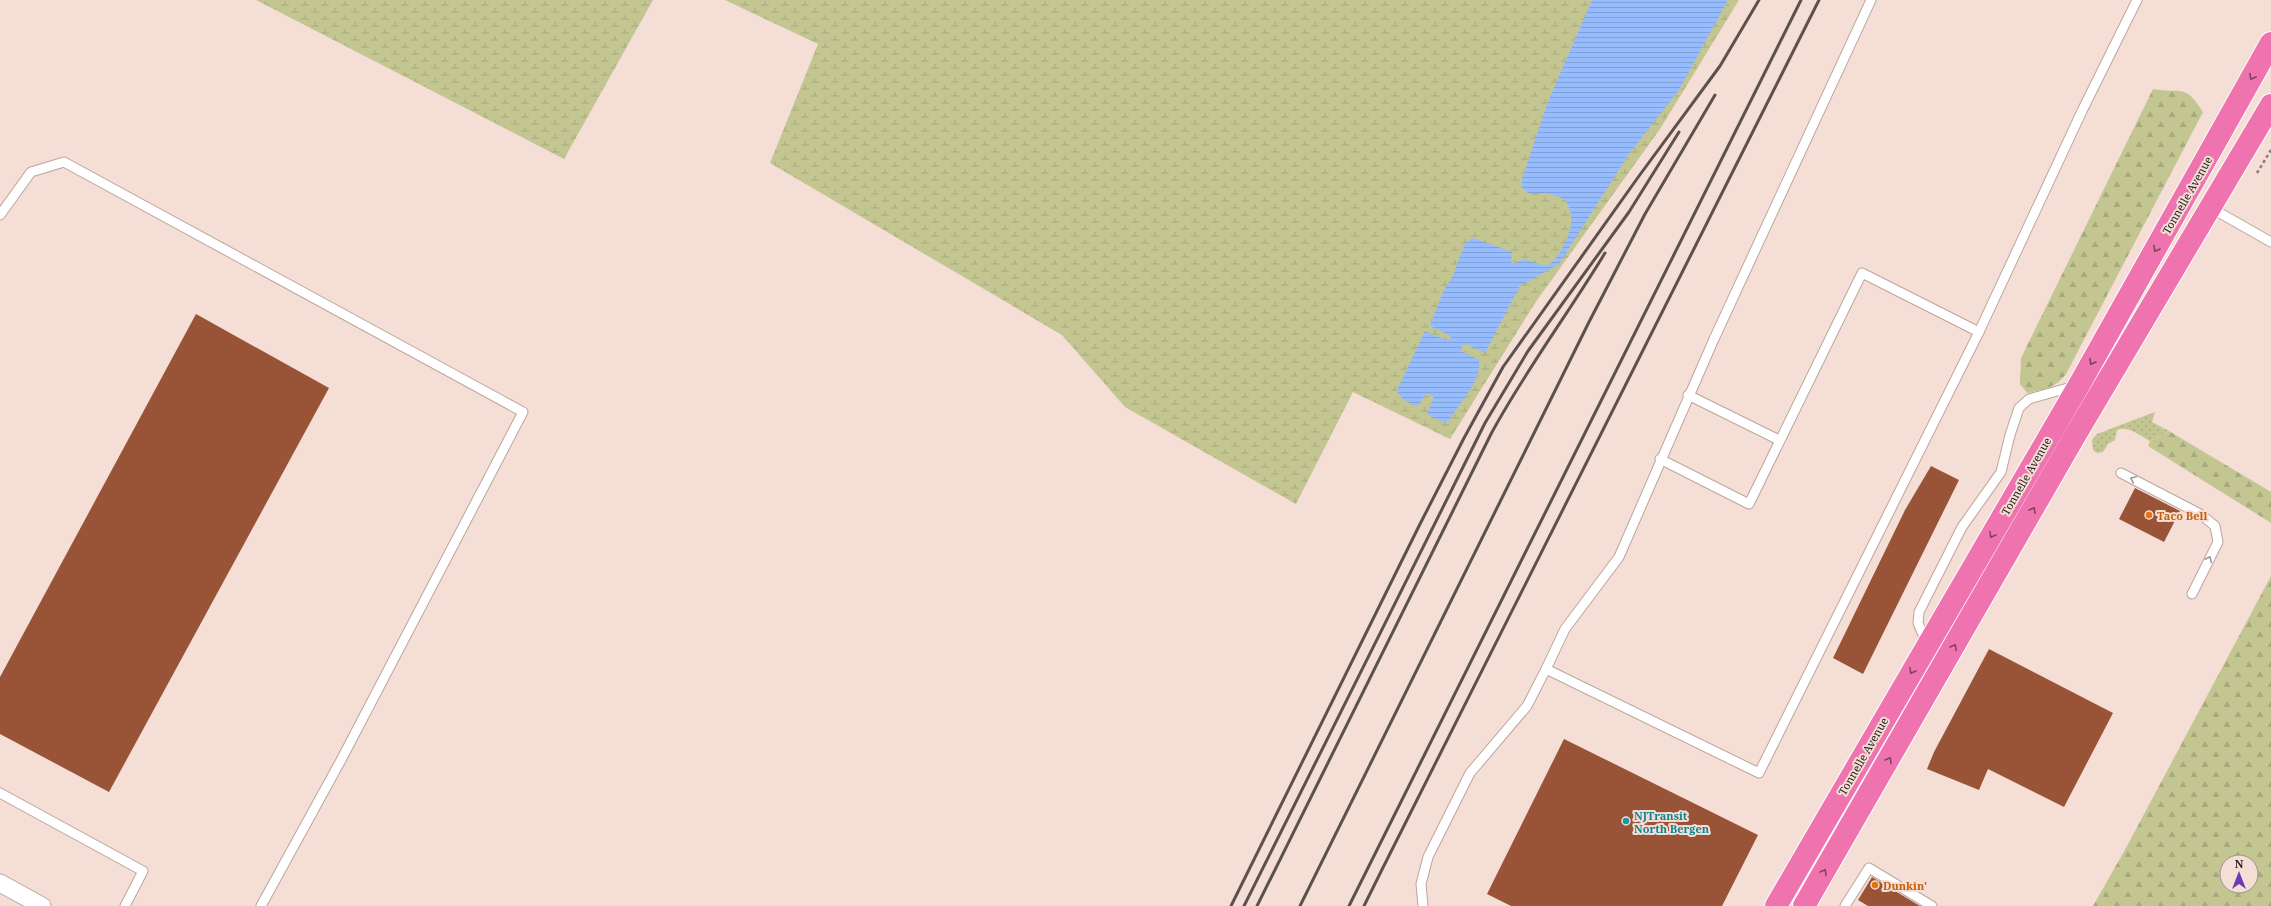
<svg xmlns="http://www.w3.org/2000/svg" width="2271" height="906" font-family="'Noto Serif',serif">
<defs>
<pattern id="grass-dots" width="8" height="8" patternUnits="userSpaceOnUse"><rect width="8" height="8" fill="#c3c691"/><path d="M2 2h.1M6 6h.1" fill="none" stroke="#a7aa7c" stroke-width="1.8" stroke-linecap="round"/></pattern>
<pattern id="forest-firs" width="22" height="20" patternUnits="userSpaceOnUse"><rect width="22" height="20" fill="#c3c691"/><path d="M5 1l3.5 6h-7zM16 11l3.5 6h-7z" fill="#a7aa7c"/></pattern>
<pattern id="wetland-marsh" width="20" height="14" patternUnits="userSpaceOnUse"><rect width="20" height="14" fill="#c3c691"/><path d="M1 5h8M5 5V1M11 12h8M15 12V8" fill="none" stroke="#a7aa7c"/></pattern>
<pattern id="water-rules" width="6" height="5" patternUnits="userSpaceOnUse"><rect width="6" height="5" fill="#97bcfd"/><path d="M0 2.5h6" fill="none" stroke="#82a1d8"/></pattern>
</defs>
<rect width="100%" height="100%" fill="#f4ded6"/>
<path fill="url(#grass-dots)" d="M 2155,412 L 2152,422 L 2169,431 L 2150,441 C 2140,436 2128,425 2117,430 L 2115,440 L 2108,444 L 2103,452 L 2097,453 L 2093,450 L 2092,440 L 2097,434 Z"/>
<g fill="url(#forest-firs)" fill-rule="evenodd">
<path d="M 2153,89 C 2182,94 2185,83 2203,112 L 2066,374 C 2056,388 2043,390 2027,393 L 2020,384 L 2021,358 Z"/>
<polygon points="2169,431 2271,492 2271,523 2148,446 2150,441"/>
<path d="M 2271,576 L 2271,906 L 2093,906 L 2126,848 ZM 2227,862 L 2251,862 L 2251,886 L 2227,886 Z"/>
</g>
<g fill="url(#wetland-marsh)">
<polygon points="256,0 653,0 564,159"/>
<polygon points="725,0 1739,0 1660,129 1535,303 1450,439 1353,392 1296,504 1125,407 1062,335 770,163 818,44"/>
</g>
<path fill="url(#water-rules)" d="M 1592,0 L 1728,0 L 1679,90 L 1629,154 L 1559,264 L 1520,286 L 1485,353 L 1467,344 L 1462,346 L 1461,351 L 1479,360 C 1482,381 1459,403 1449,421 L 1442,422 L 1427,414 L 1434,397 L 1428,394 L 1425,395 L 1419,405 L 1416,406 C 1408,403 1399,398 1397,390 L 1425,331 L 1441,338 L 1452,340 C 1448,330 1436,332 1430,325 L 1444,290 L 1452,278 L 1465,243 L 1473,238 L 1512,252 L 1511,263 L 1515,263 L 1524,259 L 1545,266 C 1559,262 1573,231 1571,217 C 1571,211 1568,205 1565,199 L 1545,193 L 1528,193 L 1522,187 L 1522,179 L 1547,104 Z"/>
<g fill="#995438">
<polygon points="196,314 329,388 109,792 0,734 0,677"/>
<polygon points="1931,466 1959,480 1863,674 1833,658 1905,510"/>
<polygon points="2135,488 2180,511 2164,542 2119,519"/>
<polygon points="1989,649 2113,713 2064,807 1988,769 1979,790 1927,769 1934,752"/>
<polygon points="1564,739 1758,835 1722,906 1511,906 1487,894"/>
<polygon points="1872,877 1920,906 1868,906 1858,900"/>
</g>
<g fill="none" stroke-linecap="round" stroke-linejoin="round">
<defs>
<g id="lane">
<polyline points="2211,208 2271,242"/>
<polyline points="0,215 31,172 64,162 523,412 340,762 261,906"/>
<polyline points="1688,395 1779,440"/>
<polyline points="1660,459 1749,504 1862,273 1979,332"/>
<polyline points="2121,473 2200,514 2215,526 2218,542 2192,594"/>
<polyline points="1927,644 1918,623 1919,612 1962,527 2001,472 2010,435 2019,408 2029,399 2075,386"/>
<polyline points="1546,669 1565,629 1619,557 1714,339 1871,0"/>
<polyline points="0,793 143,871 125,906"/>
<polyline points="1423,906 1421,884 1428,857 1470,773 1527,706 1546,669 1759,773 1979,332 2082,111 2137,0"/>
<polyline points="1845,906 1869,868 1932,906"/>
</g>
<polyline id="street" points="0,883 42,906"/>
<g id="highway">
<polyline points="1776,906 2079,385 2271,43"/>
<polyline points="1804,906 2073,439 2271,105"/>
</g>
</defs>
<use href="#lane" stroke="#bba69e" stroke-width="11"/>
<use href="#street" stroke="#bba69e" stroke-width="19"/>
<use href="#highway" stroke="#fff" stroke-width="24"/>
<polyline stroke="#887a74" stroke-width="2.5" stroke-dasharray="3 3" stroke-linecap="butt" points="2257,173 2271,150"/>
<use href="#lane" stroke="#fff" stroke-width="9"/>
<use href="#street" stroke="#fff" stroke-width="17"/>
<use href="#highway" stroke="#ef73af" stroke-width="22"/>
<g stroke="#5d514d" stroke-width="3">
<polyline points="1231,906 1419,526 1464,438 1503,367 1639,176 1720,66 1759,0"/>
<polyline points="1244,906 1485,423 1528,351 1629,212 1679,132"/>
<path d="M 1257,906 L 1491,434 C 1525,371 1568,314 1605,253"/>
<polyline points="1300,906 1589,322 1645,214 1715,95"/>
<polyline points="1349,906 1801,0"/>
<path d="M 1364,906 C 1513,603 1668,303 1819,0"/>
</g>
</g>
<defs><path id="oneway-chevron" d="M-2-3.5L2.5 0L-2 3.5" fill="none" stroke-width="1.6" stroke-linecap="round" stroke-linejoin="round"/></defs>
<g stroke="#80445d">
<use href="#oneway-chevron" transform="translate(2252 77) rotate(119)"/>
<use href="#oneway-chevron" transform="translate(2156 249) rotate(120)"/>
<use href="#oneway-chevron" transform="translate(2092 362) rotate(120)"/>
<use href="#oneway-chevron" transform="translate(2033 510) rotate(-60)"/>
<use href="#oneway-chevron" transform="translate(1992 535) rotate(120)"/>
<use href="#oneway-chevron" transform="translate(1954 647) rotate(-60)"/>
<use href="#oneway-chevron" transform="translate(1912 671) rotate(120)"/>
<use href="#oneway-chevron" transform="translate(1889 760) rotate(-60)"/>
<use href="#oneway-chevron" transform="translate(1824 872) rotate(-60)"/>
</g>
<g stroke="#9d9998">
<use href="#oneway-chevron" transform="translate(2133 479) rotate(-155)"/>
<use href="#oneway-chevron" transform="translate(2209 559) rotate(-64)"/>
</g>
<g fill="#e8710a" stroke="#f4ded6" stroke-width="1.5">
<circle cx="2149" cy="515" r="4"/>
<circle cx="1875" cy="885" r="4"/>
</g>
<circle fill="#0f9aa8" stroke="#f4ded6" stroke-width="1.5" cx="1626" cy="821" r="4"/>
<g text-anchor="middle" dominant-baseline="central" stroke-width="4" stroke-linejoin="round" paint-order="stroke">
<g font-size="11" fill="#251d1a" stroke="#f4ded6">
<text transform="translate(2187 195) rotate(-60)">Tonnelle Avenue</text>
<text transform="translate(2026 476) rotate(-60)">Tonnelle Avenue</text>
<text transform="translate(1863 756) rotate(-60)">Tonnelle Avenue</text>
</g>
<g font-size="11" font-weight="bold" fill="#c56008" stroke="#f4ded6" text-anchor="start">
<text x="2157" y="515">Taco Bell</text>
<text x="1883" y="885">Dunkin'</text>
</g>
<g font-size="11" font-weight="bold" fill="#0d838f" stroke="#f4ded6" text-anchor="start">
<text x="1634" y="815">NJTransit<tspan x="1634" dy="13">North Bergen</tspan></text>
</g>
</g>
<g transform="translate(2239 874)"><circle r="19" fill="#f4ded6" stroke="#a1918b"/>
<path d="M0-3L7 15L0 10L-7 15Z" fill="#693cb4"/>
<text y="-6" font-size="11" font-weight="bold" text-anchor="middle" fill="#251d1a">N</text>
</g>
</svg>
